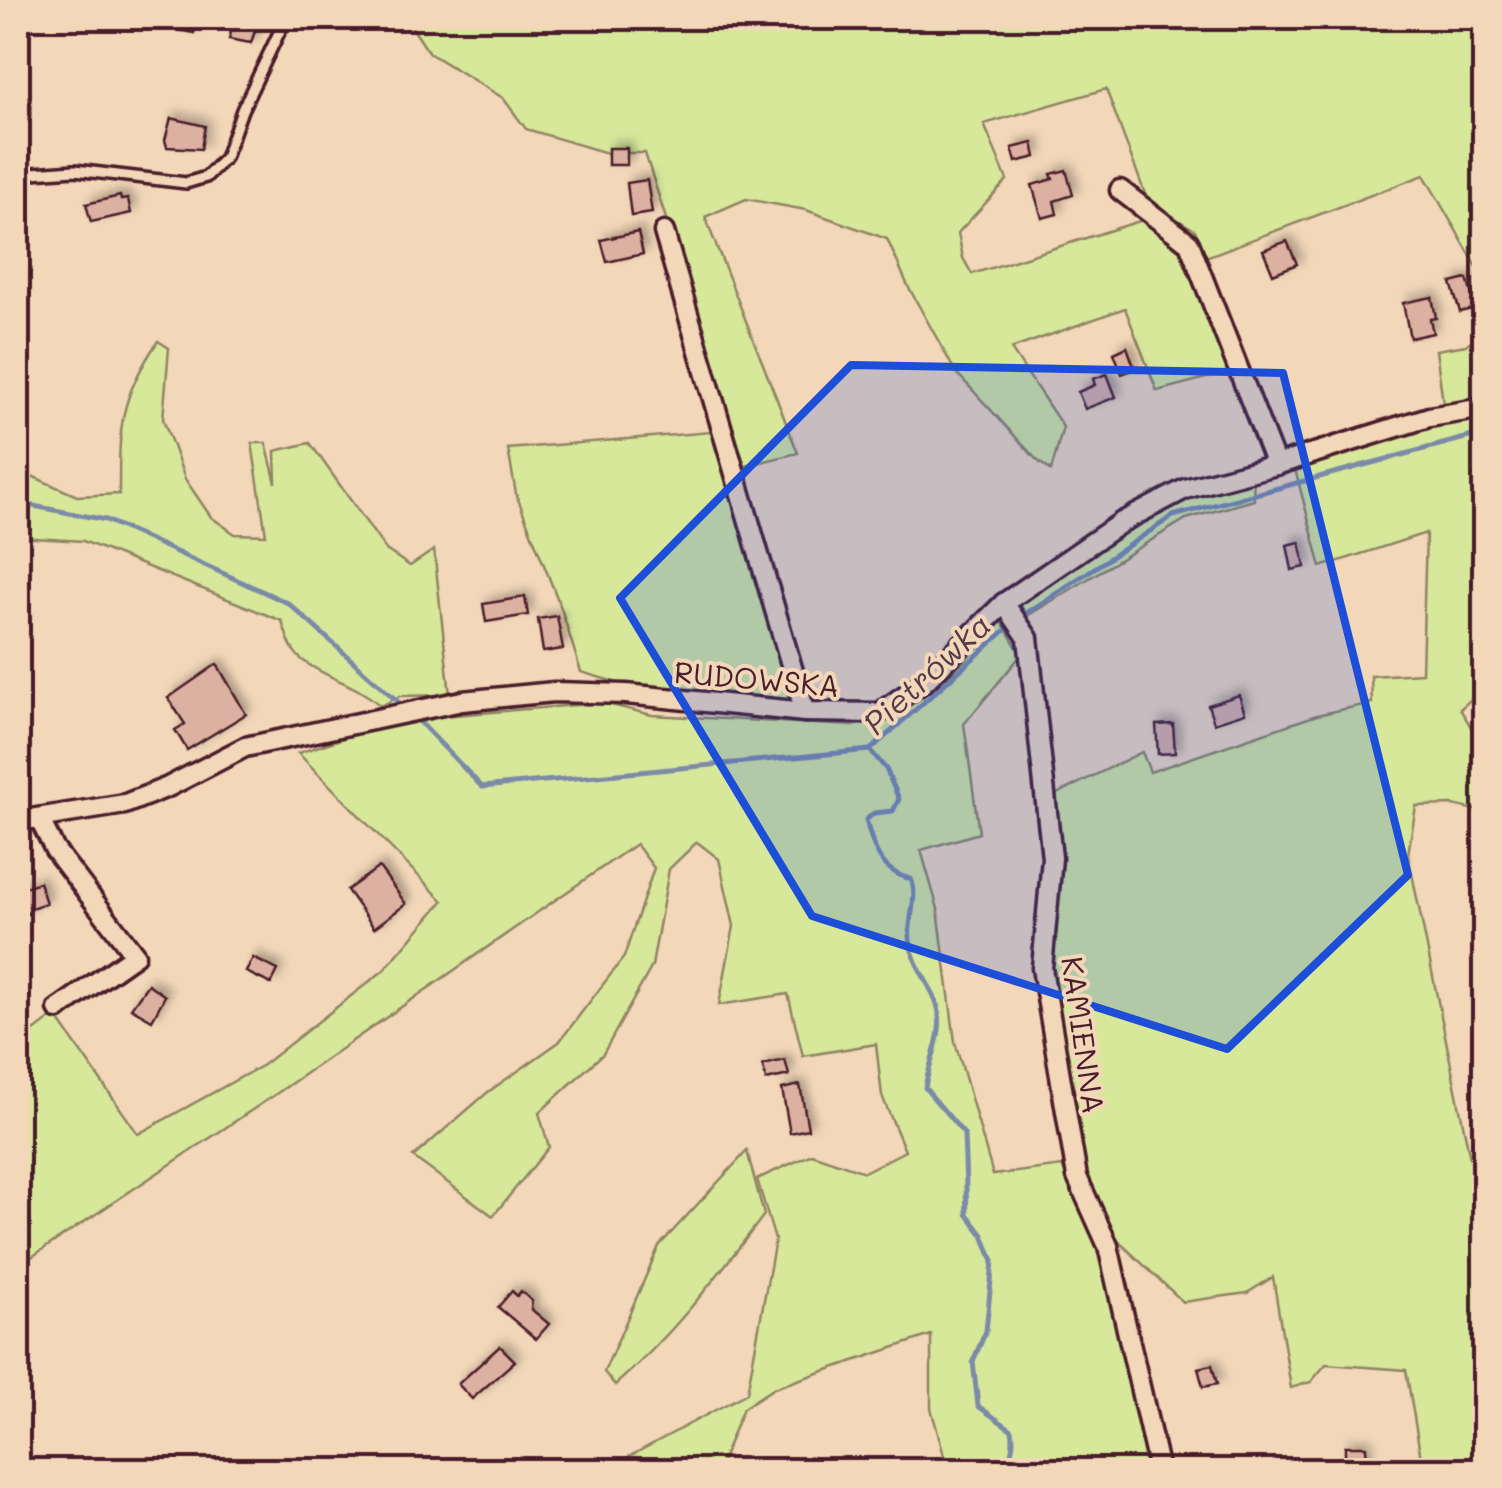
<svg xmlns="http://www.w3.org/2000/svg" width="1502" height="1488" font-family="Mali,sans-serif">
<defs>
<filter id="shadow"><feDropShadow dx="5.5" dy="-5.5" stdDeviation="5" flood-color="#0004"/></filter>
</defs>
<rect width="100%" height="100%" fill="#f2d7b9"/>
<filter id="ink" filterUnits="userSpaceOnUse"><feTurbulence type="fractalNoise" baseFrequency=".01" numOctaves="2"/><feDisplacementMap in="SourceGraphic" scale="20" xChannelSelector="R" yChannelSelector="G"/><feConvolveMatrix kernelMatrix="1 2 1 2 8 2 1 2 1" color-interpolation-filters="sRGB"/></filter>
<g filter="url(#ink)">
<g fill="#d7e89b" stroke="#908463" stroke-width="2.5">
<polygon points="406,18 1484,18 1484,290 1484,279 1424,175 1206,257 1195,230 1148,202 1106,89 984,124 1007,180 958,233 963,258 972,274 1143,220 1180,251 1229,372 1157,391 1125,308 1011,349 1063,427 1051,471 1037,460 955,371 908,286 887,239 806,210 746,199 705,217 798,453 745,466 645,153 607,153 526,129 503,98 429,53"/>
<polygon points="1484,330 1484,398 1443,403 1436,350 1466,345"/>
<path d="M 158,341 L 169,348 L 163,419 L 185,479 L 211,517 L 235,534 L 266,535 L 252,443 L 266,443 L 276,483 L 275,451 L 310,443 L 386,550 L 410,566 L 434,550 L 450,695 L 400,696 L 381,706 C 355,683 330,680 305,662 C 291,653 287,636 282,621 L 83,541 L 18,537 L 18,470 L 77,496 L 119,494 C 119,426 119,399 158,341 Z"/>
<polygon points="1484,418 1484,470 1473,474 1484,492 1484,688 1460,709 1484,748 1484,812 1453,805 1416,806 1408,854 1484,1227 1484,1470 1423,1470 1406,1370 1326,1364 1311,1382 1291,1388 1273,1277 1247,1293 1183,1302 1114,1237 1086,1174 1050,970 1061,865 1051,797 1142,752 1150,772 1317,715 1372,703 1371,676 1422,673 1426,533 1321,567 1295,469 1431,426"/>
<polygon points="711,432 792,702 628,686 581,672 561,608 516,494 508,449"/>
<polygon points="1253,481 1254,500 1186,519 1027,616 1019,602 1125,530 1185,498"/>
<path d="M 1002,622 L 1021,655 L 964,724 L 979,833 L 921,850 L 938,909 L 955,1042 L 993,1175 L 1062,1166 L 1099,1246 L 1151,1470 L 948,1470 L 931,1408 L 931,1335 L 774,1388 L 743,1408 L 718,1470 L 604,1470 L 747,1393 L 775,1240 L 757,1179 L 812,1154 L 864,1172 L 905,1151 L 882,1096 L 876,1044 L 803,1056 L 788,994 L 719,1005 L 734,926 L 719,859 L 697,842 L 669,869 L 652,966 L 603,1054 L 539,1113 L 549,1147 L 493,1216 L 413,1157 L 488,1092 L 559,1042 L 624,957 L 654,868 L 636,844 L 276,1094 L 18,1266 L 18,1043 L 55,1015 L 138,1134 L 263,1065 L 384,970 L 443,901 L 298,753 L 368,730 L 430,717 L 603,703 L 652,715 L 852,726 C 920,714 956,669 1002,622 Z"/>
<path d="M 747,1151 L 764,1215 C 717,1276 673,1335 615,1385 L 604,1372 L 659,1246 Z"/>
</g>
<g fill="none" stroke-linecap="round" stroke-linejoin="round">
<g stroke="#7b8aa7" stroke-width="5">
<polyline points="18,503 106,520 288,603 404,707"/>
<polyline points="415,717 482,787 870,750"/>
<path d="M 870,750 L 886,769 L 899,799 L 893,811 L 874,813 L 866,820 C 873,849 881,872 911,879 C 919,897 907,921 910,940 C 913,966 929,981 937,1004 C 946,1031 929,1061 925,1088 L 964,1134 L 967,1214 L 983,1235 L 993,1261 L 986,1331 L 973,1361 L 978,1406 L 1012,1430 C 1015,1444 1011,1459 1002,1470"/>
<polyline points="870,750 1019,618 1173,516 1484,433"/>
</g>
</g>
<g fill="#dcb1a1" stroke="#4a1f2b" stroke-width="2.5" filter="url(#shadow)">
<polygon points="174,18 197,18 194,33 172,29"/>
<polygon points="233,18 259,18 251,43 229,39 231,32 223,24"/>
<polygon points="171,118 205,126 201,149 167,147 165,140"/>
<polygon points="1033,143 1036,157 1016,162 1012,148"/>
<rect x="608" y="148" width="19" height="17"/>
<polygon points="1066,170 1073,195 1054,201 1057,214 1042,218 1032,185 1053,179 1051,174"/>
<polygon points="647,180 652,213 631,216 627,183"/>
<polygon points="120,196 121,200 128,199 131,213 91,222 86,204"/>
<polygon points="638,232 643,254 607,262 601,240"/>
<polygon points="1287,241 1297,264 1273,274 1263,250"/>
<polygon points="1467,279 1476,308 1460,312 1451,283"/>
<polygon points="1432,297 1436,318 1430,319 1433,333 1410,338 1403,303"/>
<polygon points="1127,347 1135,369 1122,374 1114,353"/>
<polygon points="1107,374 1116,397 1085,409 1078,392 1095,385 1093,379"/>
<polygon points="1300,542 1305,567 1292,570 1287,545"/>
<polygon points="525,597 528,615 486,622 483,604"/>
<polygon points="557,616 563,649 543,652 538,619"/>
<polygon points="217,664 246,714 187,750 175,730 185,724 168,698"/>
<polygon points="1239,695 1245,713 1214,723 1208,705"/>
<polygon points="1173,724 1175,753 1158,754 1156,725"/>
<polygon points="379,867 406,904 374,928 347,890"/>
<polygon points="39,882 46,903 31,908 28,914 18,909 20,889"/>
<polygon points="253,958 278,970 271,984 246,972"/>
<polygon points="148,984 165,996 152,1020 131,1008"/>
<polygon points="785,1060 789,1075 766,1080 763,1065"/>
<polygon points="800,1085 808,1129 790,1133 782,1089"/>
<polygon points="512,1291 517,1296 521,1291 532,1301 531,1309 549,1324 536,1339 498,1307"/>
<polygon points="500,1346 515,1361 472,1399 458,1384"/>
<polygon points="1212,1365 1217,1384 1203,1387 1198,1368"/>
<polygon points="1345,1446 1366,1446 1367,1470 1345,1470"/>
</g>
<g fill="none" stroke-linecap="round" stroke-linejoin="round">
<defs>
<polyline id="service" points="18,174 75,170 186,183 206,177 225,158 242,110 286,18"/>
<g id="minor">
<polyline points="1120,190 1189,243 1276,465"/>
<polyline points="664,232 805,712"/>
<polyline points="1004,603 1028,638 1052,858 1042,968 1077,1177 1108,1246 1159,1470"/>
<polyline points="39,818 55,850 135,955 58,1009"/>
<polyline points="18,821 125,804 168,787 245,747 462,701 554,692 626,694 805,712 879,713 924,682 1004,603 1122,522 1185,489 1276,465 1429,417 1484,408"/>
</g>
</defs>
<use href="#service" stroke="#4a1f2b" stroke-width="16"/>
<use href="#minor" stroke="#4a1f2b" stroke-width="25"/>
<use href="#service" stroke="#f2d7b9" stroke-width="9"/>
<use href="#minor" stroke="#f2d7b9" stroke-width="18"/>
</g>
</g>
<path fill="#1d4ed8" fill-opacity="0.2" stroke="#1d4ed8" stroke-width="8" stroke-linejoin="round" d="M 851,365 L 1283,373 L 1408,875 L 1227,1049 L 812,916 L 620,598 Z"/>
<g text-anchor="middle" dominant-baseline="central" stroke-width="8" stroke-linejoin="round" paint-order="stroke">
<g font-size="30" fill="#4a1f2b" stroke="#f2d7b9">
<text transform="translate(757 678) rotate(5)">RUDOWSKA</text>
<text transform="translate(1084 1035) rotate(82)">KAMIENNA</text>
</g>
<g font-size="32" font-style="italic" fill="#563a4a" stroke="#f2d7b9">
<text transform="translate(926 673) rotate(-43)">Pietrówka</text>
</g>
</g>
<rect width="1502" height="1488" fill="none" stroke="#f2d7b9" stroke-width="60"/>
<rect x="30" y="30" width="1442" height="1428" fill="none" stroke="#4a1f2b" stroke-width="4" filter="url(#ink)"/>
</svg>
